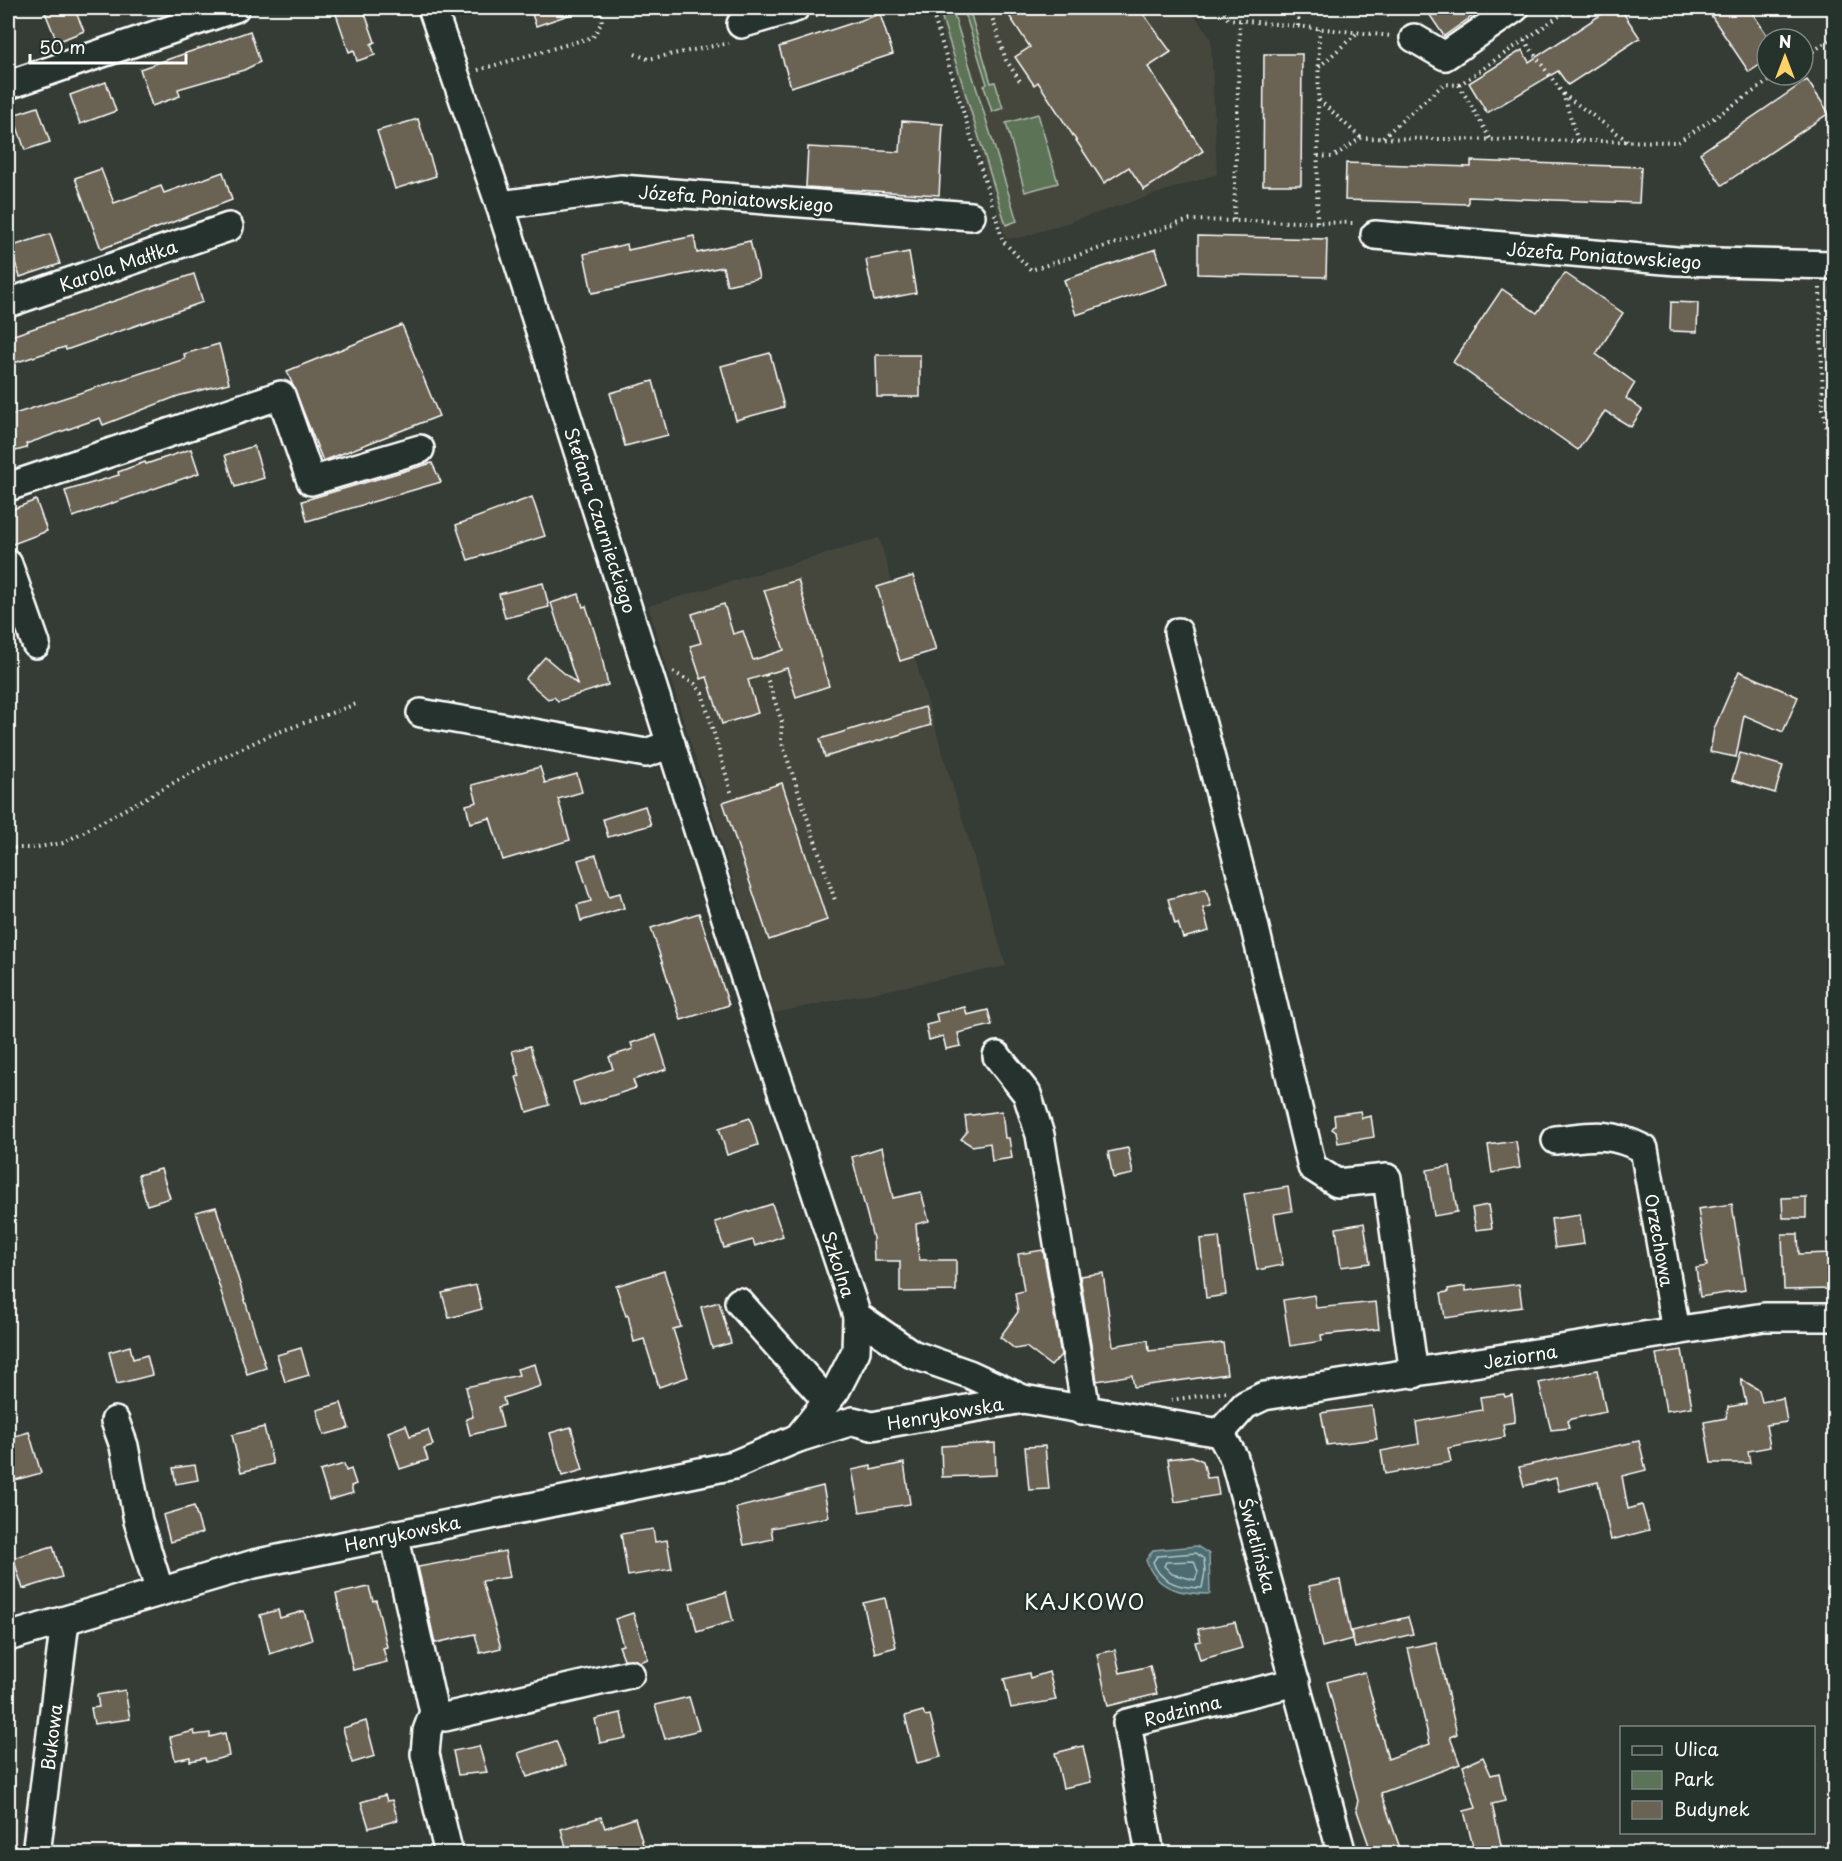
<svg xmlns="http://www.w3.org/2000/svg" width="1842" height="1861" font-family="'Playpen Sans',sans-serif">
<rect width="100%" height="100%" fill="#343c35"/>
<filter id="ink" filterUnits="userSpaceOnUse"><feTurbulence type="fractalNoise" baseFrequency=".0167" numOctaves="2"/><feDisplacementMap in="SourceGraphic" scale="12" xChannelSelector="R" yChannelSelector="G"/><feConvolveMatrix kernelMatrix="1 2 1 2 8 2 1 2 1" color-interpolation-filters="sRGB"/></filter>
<g filter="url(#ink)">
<g fill="#44473e">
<polygon points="935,8 1189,8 1211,39 1217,174 1023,237 1006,239"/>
<polygon points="879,538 1006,966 774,1013 648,606"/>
</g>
<g fill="#5b7357" stroke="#adb9ab" stroke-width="1.5">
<polygon points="939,8 952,8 1017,221 1006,225"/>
<polygon points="969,8 991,83 995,82 1003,108 992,112 984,86 987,84 964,10"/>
<polygon points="1324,8 1389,8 1388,16"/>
<polygon points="1038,114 1058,183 1025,192 1006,123"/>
<polygon points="1831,288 1834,288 1834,431 1829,406"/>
</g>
<path fill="#4b6c71" stroke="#93a7aa" stroke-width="1.5" d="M 1197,1546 L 1209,1554 L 1210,1594 C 1182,1594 1156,1590 1146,1560 L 1153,1550 Z"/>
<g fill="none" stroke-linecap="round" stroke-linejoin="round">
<g stroke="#b7c4c6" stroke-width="1.5">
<path d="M 1196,1553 L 1204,1559 L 1205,1572 L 1202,1588 C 1182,1588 1160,1583 1153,1562 L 1157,1556 Z"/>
<polygon points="1194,1561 1198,1572 1195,1580 1172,1574 1164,1566 1166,1562"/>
</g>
</g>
<g fill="#6a6253" stroke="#fff" stroke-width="1.5">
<polygon points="57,8 74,8 84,31 57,42 45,12"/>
<polygon points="334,8 363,8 375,42 371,44 375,55 357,61 354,50 349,52"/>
<polygon points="530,8 582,8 583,10 536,26"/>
<polygon points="1004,8 1139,8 1171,52 1148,67 1203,151 1144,190 1129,167 1104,183 1038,82 1034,85 1015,57 1030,47"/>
<polygon points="1425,8 1484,8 1444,36"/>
<polygon points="1611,8 1620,8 1640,38 1568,85 1558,71 1487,113 1469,83 1522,50 1529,62"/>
<polygon points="1706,8 1749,8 1767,35 1767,60 1749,72"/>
<polygon points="880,14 893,54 791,87 779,47"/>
<polygon points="250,31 260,62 244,70 178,89 180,96 152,106 140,69"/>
<polygon points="1264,54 1302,54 1301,185 1263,185"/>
<polygon points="1807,80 1829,113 1722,185 1700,153"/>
<polygon points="106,82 116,111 80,124 70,95"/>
<polygon points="38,107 50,142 25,150 13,115"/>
<polygon points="418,119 436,176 395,189 377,131"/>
<polygon points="902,121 943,124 939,195 806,187 808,147 900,152"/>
<polygon points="1471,161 1641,167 1639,203 1468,197 1468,204 1345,200 1346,163 1471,167"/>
<polygon points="101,169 114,203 161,186 164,193 223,172 232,200 101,249 75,178"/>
<polygon points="50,234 60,264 20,277 10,247"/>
<polygon points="694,236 697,253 750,241 759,278 727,285 723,267 592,293 584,254 627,244 628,250"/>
<polygon points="1198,236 1327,239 1326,277 1198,274"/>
<polygon points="1156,249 1167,284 1076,315 1064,280"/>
<polygon points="909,252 916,293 874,301 866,260"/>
<polygon points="1565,273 1623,313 1596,354 1635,383 1626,398 1642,410 1631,427 1605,411 1578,450 1453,362 1502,289 1537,313"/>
<polygon points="194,274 203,302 66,350 65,347 14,363 8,337"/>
<polygon points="1671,302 1698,303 1697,332 1670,331"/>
<polygon points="402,325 439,416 323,461 287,371"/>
<polygon points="219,344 229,383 178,396 103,425 100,418 26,444 27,448 8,453 8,416 185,359 184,354"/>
<polygon points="770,353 784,407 736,420 721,366"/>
<polygon points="876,355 920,355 920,397 877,397"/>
<polygon points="653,381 668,435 625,446 610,393"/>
<polygon points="254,446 264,478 235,487 225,455"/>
<polygon points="191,449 199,473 73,517 65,491 119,475 118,472 145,462 146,464"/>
<polygon points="432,463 441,482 307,521 302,501"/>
<polygon points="532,497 545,536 468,560 456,525"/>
<polygon points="36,500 47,531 8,546 8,511"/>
<polygon points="913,576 936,650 900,661 877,587"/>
<polygon points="798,580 829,686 796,697 787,668 748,680 758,713 722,724 707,677 701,679 690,646 701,643 692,614 724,604 733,634 743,631 753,660 784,650 764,590"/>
<polygon points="543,583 549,607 505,618 499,594"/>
<polygon points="579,594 583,607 586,606 600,649 608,685 558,701 554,697 548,699 525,679 545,657 577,684 551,603"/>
<polygon points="1739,671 1798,697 1783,732 1744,715 1736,757 1710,752 1714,729"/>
<polygon points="925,707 931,725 825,757 820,739"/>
<polygon points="1740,753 1783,766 1775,793 1732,780"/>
<polygon points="540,767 545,783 577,774 582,792 558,799 570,840 503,860 490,818 470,823 466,805 477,802 472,785"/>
<polygon points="782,783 827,920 769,940 723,802"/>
<polygon points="645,806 651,825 608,837 603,819"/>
<polygon points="596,855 609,896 620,893 624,908 581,921 577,905 591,901 578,860"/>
<polygon points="1206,889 1211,906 1203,908 1209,931 1183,938 1178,923 1175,924 1168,899"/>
<polygon points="699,913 729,1005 681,1020 651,928"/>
<polygon points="965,1007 967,1015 988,1010 992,1025 958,1033 961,1046 946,1049 943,1036 929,1040 926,1025 938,1022 936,1014"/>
<polygon points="656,1035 667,1069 633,1080 636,1088 580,1106 573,1082 613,1069 609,1057 633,1049 631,1043"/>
<polygon points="530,1046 549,1105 527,1112 516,1077 520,1076 512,1051"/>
<polygon points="1002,1111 1005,1138 1009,1138 1012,1158 992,1161 990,1143 972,1146 961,1139 967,1132 965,1116"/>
<polygon points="1360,1111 1362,1118 1371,1116 1374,1137 1338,1143 1336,1132 1332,1129 1335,1125 1334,1115"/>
<polygon points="750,1118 758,1145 727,1155 719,1128"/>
<polygon points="1516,1141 1520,1168 1492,1173 1488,1145"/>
<polygon points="882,1147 893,1198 921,1192 929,1221 916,1224 919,1260 956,1260 956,1291 900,1292 900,1261 874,1261 873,1238 852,1157"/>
<polygon points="1128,1148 1133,1174 1113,1178 1108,1152"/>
<polygon points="1450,1166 1457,1212 1434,1216 1427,1170"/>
<polygon points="161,1169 170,1198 147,1205 138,1175"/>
<polygon points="1288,1187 1292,1211 1274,1214 1283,1265 1257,1270 1244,1194"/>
<polygon points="1806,1197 1806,1218 1783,1218 1782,1198"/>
<polygon points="772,1204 783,1236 755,1246 753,1240 724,1248 715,1222"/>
<polygon points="1732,1204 1745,1290 1700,1297 1696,1268 1707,1266 1698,1209"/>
<polygon points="1488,1205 1492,1228 1476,1230 1472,1208"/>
<polygon points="216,1207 266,1368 247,1374 196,1212"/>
<polygon points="1580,1215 1584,1244 1555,1248 1551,1219"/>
<polygon points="1364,1223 1370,1263 1341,1267 1336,1228"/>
<polygon points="1782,1234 1798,1234 1799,1254 1832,1253 1832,1289 1784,1290"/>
<polygon points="1219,1237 1226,1295 1206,1298 1200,1239"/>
<polygon points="1043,1250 1061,1355 1051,1366 1026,1347 1015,1349 1000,1337 1018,1312 1015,1293 1024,1291 1018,1254"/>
<polygon points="664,1271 681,1327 673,1329 688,1377 659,1387 644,1339 634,1342 628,1315 626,1316 616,1286"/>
<polygon points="1103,1273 1113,1346 1148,1340 1149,1351 1223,1343 1227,1374 1134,1387 1132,1375 1097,1381 1080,1276"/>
<polygon points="1519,1284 1522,1307 1445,1318 1441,1293 1448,1292 1448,1289 1466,1286 1466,1291"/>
<polygon points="476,1285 482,1309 449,1318 442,1293"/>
<polygon points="1314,1295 1316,1308 1376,1302 1379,1329 1321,1335 1322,1341 1290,1346 1283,1300"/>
<polygon points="719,1302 731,1343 712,1348 701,1307"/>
<polygon points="130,1346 133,1359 147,1355 152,1375 117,1384 109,1352"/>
<polygon points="301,1348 309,1375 285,1382 277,1355"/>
<polygon points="1682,1350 1692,1407 1666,1411 1656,1354"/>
<polygon points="535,1364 541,1386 503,1398 505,1405 498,1407 503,1427 470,1435 466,1419 473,1417 466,1387 519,1375 517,1369"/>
<polygon points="1597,1370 1606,1412 1571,1419 1567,1421 1569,1428 1551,1430 1539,1383"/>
<polygon points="1741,1379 1759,1390 1762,1402 1783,1398 1787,1422 1766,1425 1770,1447 1748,1451 1750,1463 1711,1463 1704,1422 1726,1418 1728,1407 1746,1404"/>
<polygon points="1504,1394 1505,1397 1512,1395 1515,1415 1515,1422 1503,1424 1505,1437 1448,1448 1451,1462 1385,1474 1381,1451 1419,1444 1416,1422 1482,1410 1480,1397"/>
<polygon points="341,1403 349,1428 324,1435 317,1410"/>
<polygon points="1372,1406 1377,1439 1327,1445 1321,1413"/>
<polygon points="406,1425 410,1436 428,1430 433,1445 424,1448 428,1460 400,1469 388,1432"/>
<polygon points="264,1427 273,1464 241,1472 232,1435"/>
<polygon points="571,1427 583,1470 562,1476 550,1433"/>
<polygon points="29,1432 41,1473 8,1482 8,1438"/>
<polygon points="1639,1441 1646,1470 1622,1476 1628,1509 1642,1505 1649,1530 1611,1540 1598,1482 1559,1491 1556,1478 1524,1486 1519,1467"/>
<polygon points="995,1443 996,1475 942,1477 941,1446"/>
<polygon points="1045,1446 1049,1489 1029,1490 1025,1447"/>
<polygon points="1192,1456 1203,1461 1207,1478 1216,1477 1219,1495 1175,1502 1168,1459"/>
<polygon points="904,1463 910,1504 860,1512 852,1470 871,1466 871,1470"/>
<polygon points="344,1464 346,1471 351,1469 356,1484 351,1486 353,1493 329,1500 320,1471"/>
<polygon points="195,1465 198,1480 176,1484 173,1468"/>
<polygon points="823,1486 829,1517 771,1528 773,1539 744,1545 736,1508"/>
<polygon points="194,1506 202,1533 170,1542 163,1515"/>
<polygon points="653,1529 655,1542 667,1540 672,1569 628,1576 621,1534"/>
<polygon points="53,1546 62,1577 23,1589 13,1558"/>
<polygon points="505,1551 510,1577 482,1581 501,1648 480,1653 475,1634 435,1643 418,1567"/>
<polygon points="1340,1580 1352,1639 1322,1647 1309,1586"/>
<polygon points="369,1587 373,1601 376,1600 387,1647 383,1648 387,1662 353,1670 336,1594"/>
<polygon points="726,1592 733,1621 697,1632 690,1603"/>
<polygon points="885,1598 896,1647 875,1653 863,1603"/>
<polygon points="278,1610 280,1618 304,1611 312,1640 270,1654 260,1615"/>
<polygon points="633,1613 648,1659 639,1662 624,1659 619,1646 623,1645 615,1619"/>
<polygon points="1408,1617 1413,1634 1355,1648 1351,1631"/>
<polygon points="1235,1622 1242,1648 1200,1660 1195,1642 1201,1641 1198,1629"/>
<polygon points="1436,1642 1457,1734 1450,1737 1460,1764 1381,1793 1402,1854 1372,1854 1356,1808 1358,1801 1327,1682 1365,1672 1388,1759 1430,1744 1408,1648"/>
<polygon points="1115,1650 1120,1673 1150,1666 1157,1694 1108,1706 1097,1654"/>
<polygon points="1049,1672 1056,1700 1011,1708 1004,1679 1029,1673 1030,1678"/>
<polygon points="125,1690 130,1719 94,1724 91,1708 99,1707 97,1695"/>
<polygon points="689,1697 699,1730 665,1739 655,1705"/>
<polygon points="923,1711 925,1716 930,1715 941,1757 917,1763 905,1716"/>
<polygon points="621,1713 626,1738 600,1743 595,1719"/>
<polygon points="366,1721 375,1756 352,1763 343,1728"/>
<polygon points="194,1731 195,1735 210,1733 210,1737 225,1733 229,1756 206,1762 205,1758 190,1761 190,1757 175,1760 170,1737"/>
<polygon points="556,1741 566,1765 527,1777 518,1753"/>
<polygon points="479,1746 487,1772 458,1775 453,1751"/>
<polygon points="1083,1746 1091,1782 1063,1788 1055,1753"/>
<polygon points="1483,1757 1491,1775 1499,1773 1505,1801 1492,1804 1503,1854 1475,1854 1464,1811 1476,1808 1463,1766"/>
<polygon points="385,1795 387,1801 392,1800 398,1820 369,1828 361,1802"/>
<polygon points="601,1817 605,1828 635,1818 646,1854 609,1854 607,1845 568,1854 561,1829"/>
</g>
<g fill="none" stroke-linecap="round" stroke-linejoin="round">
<defs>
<g id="minor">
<polyline points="432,8 500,205 763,1035 857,1316 912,1354 969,1374 1023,1399 1220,1433"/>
<polyline points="741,24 795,8"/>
<polyline points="1414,38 1445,56 1515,8"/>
<polyline points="8,85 235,8"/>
<polyline points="500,205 621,189 971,216"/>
<polyline points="1375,235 1676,261 1834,265"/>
<polyline points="8,303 229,227"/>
<polyline points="8,487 281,395 311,481 420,449"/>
<polyline points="8,564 36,644"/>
<polyline points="1178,632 1253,920 1312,1167 1337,1183 1387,1178 1414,1374"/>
<polyline points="421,713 646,753 671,744"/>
<polyline points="997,1056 1027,1094 1040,1135 1084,1398 1082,1411"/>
<path d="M 1556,1140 C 1594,1136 1608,1131 1644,1149 L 1676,1331"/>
<polyline points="739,1302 827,1401"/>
<polyline points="115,1421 124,1446 138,1521 160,1592"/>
<polyline points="1220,1433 1245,1405 1264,1396 1764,1317 1834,1317"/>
<polyline points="1220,1433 1234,1458 1342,1854"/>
<polyline points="798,1438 836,1390 856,1351 857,1316"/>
<polyline points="394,1534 434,1712 427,1731 425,1754 449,1854"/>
<polyline points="8,1637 254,1564 734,1465 798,1438 853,1421 872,1426 1023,1399"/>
<polyline points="434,1712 445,1717 630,1674"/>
<polyline points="36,1854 65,1621"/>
<polyline points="1150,1854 1127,1723 1296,1682"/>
</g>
</defs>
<use href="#minor" stroke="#fff" stroke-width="32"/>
<g stroke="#fff" stroke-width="4" stroke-dasharray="1.5 4.5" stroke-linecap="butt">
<polyline points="931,8 992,204"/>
<polyline points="989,8 1006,60 1022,84"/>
<polyline points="1220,8 1228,19 1392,36"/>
<polyline points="816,16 841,8"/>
<polyline points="1298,26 1299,8"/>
<polyline points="1524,40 1563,94 1578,141"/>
<polyline points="635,54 648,59 729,43"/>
<polyline points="1803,58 1834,37"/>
<polyline points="1319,67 1358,32"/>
<polyline points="478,70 593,37 602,22 600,8"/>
<polyline points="1459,85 1491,140"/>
<polyline points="1563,94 1628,141"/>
<polyline points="1319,100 1361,138"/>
<polyline points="1383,137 1444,84 1459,85 1571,8"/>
<polyline points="1318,156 1333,157 1361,138 1678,142 1778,75"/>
<polyline points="995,214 1003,241 1031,270 1189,220 1355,223"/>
<polyline points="1234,220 1240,21"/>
<polyline points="1317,222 1319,29"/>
<polyline points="1820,288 1823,409 1834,462"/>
<polyline points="673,672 695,684 702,693 732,795"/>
<polyline points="766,675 782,722 781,740 836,903"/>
<polyline points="8,848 32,848 63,843 208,764 268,736 356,704"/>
<polyline points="1171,1400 1226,1392"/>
</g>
<use href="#minor" stroke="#26332d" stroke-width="27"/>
</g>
</g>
<g text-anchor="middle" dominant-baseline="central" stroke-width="5" stroke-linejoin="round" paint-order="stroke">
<g font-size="18" fill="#fff" stroke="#26332d">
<text transform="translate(736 198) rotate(4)">Józefa Poniatowskiego</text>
<text transform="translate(1604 255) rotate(4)">Józefa Poniatowskiego</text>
<text transform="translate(118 265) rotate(-19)">Karola Małłka</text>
<text transform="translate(601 520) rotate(72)">Stefana Czarnieckiego</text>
<text transform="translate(1660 1240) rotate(80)">Orzechowa</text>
<text transform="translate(839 1264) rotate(72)">Szkolna</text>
<text transform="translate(1520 1356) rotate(-9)">Jeziorna</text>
<text transform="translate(945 1413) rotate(-10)">Henrykowska</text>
<text transform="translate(402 1533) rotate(-12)">Henrykowska</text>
<text transform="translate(1258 1545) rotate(75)">Świetlińska</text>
<text transform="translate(1182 1710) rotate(-14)">Rodzinna</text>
<text transform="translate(51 1737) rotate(-83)">Bukowa</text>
</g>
<g font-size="21" letter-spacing="1.5" fill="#fff" stroke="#26332d">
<text x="1085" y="1601">KAJKOWO</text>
</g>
</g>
<rect width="1842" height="1861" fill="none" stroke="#26332d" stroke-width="30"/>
<rect x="15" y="15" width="1812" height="1831" fill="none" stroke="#fff" stroke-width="2" filter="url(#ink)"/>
<rect x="1620" y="1726" width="195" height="108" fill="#26332d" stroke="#7d8581" stroke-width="1.5"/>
<rect x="1632" y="1746" width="30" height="9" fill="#26332d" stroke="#7d8581" stroke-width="1.5"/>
<text x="1674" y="1756" font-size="18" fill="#ffffff">Ulica</text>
<rect x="1632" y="1771" width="30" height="18" fill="#5b7357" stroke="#7d8581" stroke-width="1.5"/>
<text x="1674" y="1786" font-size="18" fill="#ffffff">Park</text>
<rect x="1632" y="1801" width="30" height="18" fill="#6a6253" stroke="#7d8581" stroke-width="1.5"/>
<text x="1674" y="1816" font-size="18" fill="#ffffff">Budynek</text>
<g transform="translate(1785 57)"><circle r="28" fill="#26332d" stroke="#7d8581" stroke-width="1.5"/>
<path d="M0-4.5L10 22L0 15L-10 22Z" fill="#ffd166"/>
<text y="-9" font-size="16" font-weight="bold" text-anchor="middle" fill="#ffffff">N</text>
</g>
<path d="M30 54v9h156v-9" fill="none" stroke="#ffffff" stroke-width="3"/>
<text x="39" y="54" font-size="18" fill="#ffffff" stroke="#26332d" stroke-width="4.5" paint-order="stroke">50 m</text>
</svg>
